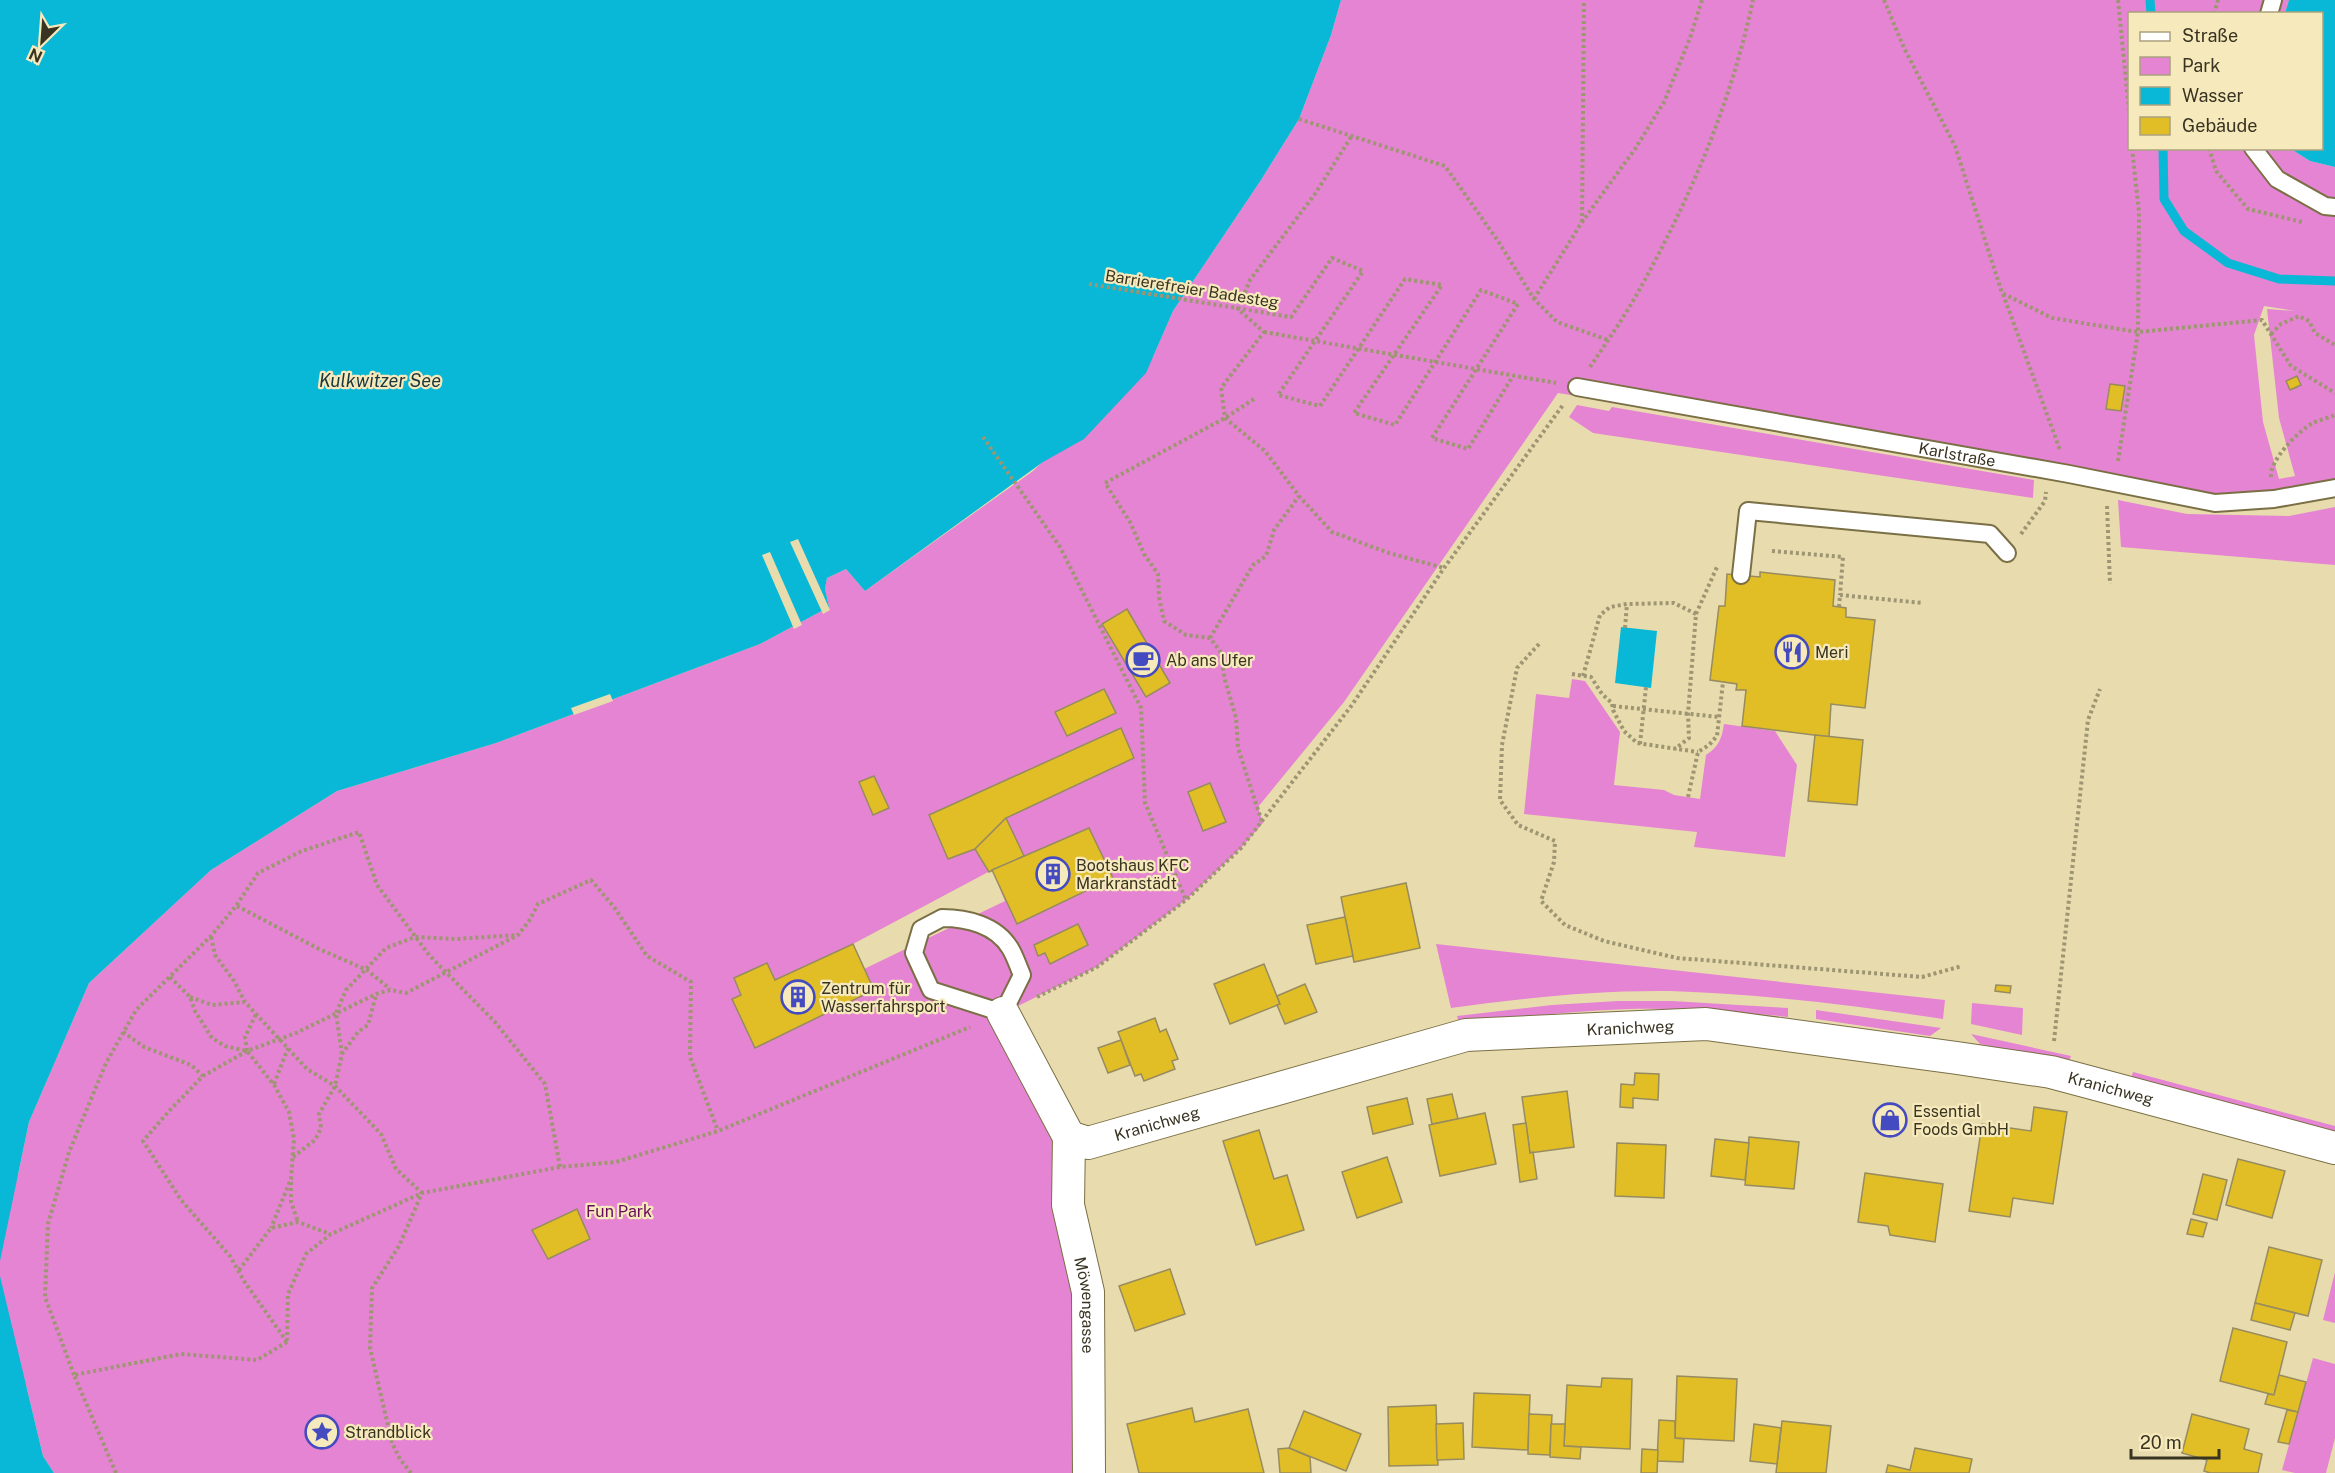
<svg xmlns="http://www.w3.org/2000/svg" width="2335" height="1473" font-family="'Public Sans',sans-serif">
<rect width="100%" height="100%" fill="#e8dcae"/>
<g fill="#e584d2" fill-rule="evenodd">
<path d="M 1341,0 L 2289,0 L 2285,13 L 2130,14 L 2130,148 L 2291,149 L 2310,161 L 2335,167 L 2335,488 L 2215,503 L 2069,474 L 1558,393 L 1344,702 L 1258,807 L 1263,823 L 1241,848 L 1186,900 L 1097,967 L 1004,1013 L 1069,1137 L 1089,1473 L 54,1473 L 43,1456 L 26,1385 L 0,1400 L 0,1163 L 18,1175 L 29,1122 L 89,983 L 211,870 L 337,791 L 496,743 L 760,644 L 829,607 L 825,589 L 827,578 L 846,569 L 865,591 L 1033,471 L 1153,357 L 1173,311 L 1261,180 L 1299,119 L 1331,35 ZM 2264,306 L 2295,311 L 2267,309 L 2279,418 L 2295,476 L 2279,479 L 2263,422 L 2254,335 ZM 992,870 L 1005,901 L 864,969 L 853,944 Z"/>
<polygon points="1577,405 1609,411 1612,407 2034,480 2033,498 1593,433 1569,417"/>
<polygon points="2118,500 2187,514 2289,516 2335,507 2335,565 2121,547"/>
<path d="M 1572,679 L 1585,681 L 1620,732 L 1614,785 L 1664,790 L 1674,795 L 1700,799 L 1706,755 C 1718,747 1722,739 1724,724 L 1775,731 L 1797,765 L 1785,857 L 1694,847 L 1697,832 L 1524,814 L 1536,694 L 1569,698 Z"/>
<path d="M 1436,944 L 1945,1000 L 1943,1019 C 1852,1005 1762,994 1670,991 C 1596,990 1524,998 1451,1008 Z"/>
<path d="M 1618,1001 L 1672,1001 L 1788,1008 L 1788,1017 C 1735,1011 1681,1008 1628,1009 C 1571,1011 1515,1018 1459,1024 L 1457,1016 L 1552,1005 Z"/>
<polygon points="1972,1003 2023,1008 2022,1035 1971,1024"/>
<polygon points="1816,1010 1941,1028 1930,1036 1816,1019"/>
<polygon points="1971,1034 2071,1056 2068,1063 1980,1044"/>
<polygon points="2133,1072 2335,1126 2335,1135 2131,1079"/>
<polygon points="2335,1272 2335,1323 2323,1320"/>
<polygon points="2313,1358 2335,1364 2335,1438 2326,1473 2295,1473 2282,1470"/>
</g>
<g fill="#08b8d6">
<polygon points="0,0 1341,0 1331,35 1299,119 1261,180 1173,311 1146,373 1084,439 1043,462 865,591 846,569 827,578 825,589 829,607 760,644 496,743 337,791 211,870 89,983 29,1122 0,1261"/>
<polygon points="2289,0 2335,0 2335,167 2310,161 2291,149 2322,148 2322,14 2285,13"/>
<polygon points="1621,627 1657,631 1651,688 1615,683"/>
<polygon points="0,1276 43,1456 54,1473 0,1473"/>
</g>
<g fill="#e8dcae">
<polygon points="798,539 830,610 823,614 790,542"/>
<polygon points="770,552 802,625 794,629 762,555"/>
<polygon points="610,694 613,701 574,715 571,708"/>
</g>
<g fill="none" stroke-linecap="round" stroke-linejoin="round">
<g stroke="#08b8d6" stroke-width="9">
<polyline points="2150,0 2151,14"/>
<polyline points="2163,148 2164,199 2184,231 2228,263 2279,279 2335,281"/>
</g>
</g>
<g fill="#e1be25" stroke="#978b60" stroke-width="1.5">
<polygon points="2297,376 2301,385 2290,390 2286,381"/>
<polygon points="2110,384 2125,386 2121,411 2106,409"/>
<polygon points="1760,572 1835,580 1833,606 1846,608 1846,617 1875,620 1865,708 1831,704 1829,737 1742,726 1746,690 1736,690 1737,684 1710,680 1719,606 1725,606 1727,574 1760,577"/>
<polygon points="1127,609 1170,683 1146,697 1102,624"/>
<polygon points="1104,689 1116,713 1067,736 1055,712"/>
<polygon points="1121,728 1134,758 1006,818 975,849 948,859 929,815"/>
<polygon points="1815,735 1863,740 1857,805 1808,801"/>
<polygon points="874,776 889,808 873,815 859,782"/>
<polygon points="1210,783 1226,822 1203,831 1188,792"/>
<polygon points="1006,818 1024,856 989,872 975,849"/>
<polygon points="1089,828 1113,878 1017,924 992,870"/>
<polygon points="1406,883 1420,948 1354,962 1341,897"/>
<polygon points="1345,917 1353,956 1316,964 1307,925"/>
<polygon points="1078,924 1088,945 1050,964 1045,953 1038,956 1034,945"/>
<polygon points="853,944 874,990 755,1048 732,999 741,995 734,978 767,963 775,980"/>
<polygon points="1264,964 1280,1004 1230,1024 1214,984"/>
<polygon points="1305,984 1317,1012 1285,1024 1277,1005 1280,1004 1277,996"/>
<polygon points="1996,985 2011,986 2010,993 1995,991"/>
<polygon points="1155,1018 1160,1032 1166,1029 1178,1059 1172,1061 1175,1069 1144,1081 1141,1074 1135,1076 1118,1032"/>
<polygon points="1121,1040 1130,1065 1108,1073 1098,1048"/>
<polygon points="1635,1073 1659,1074 1658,1100 1633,1098 1633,1108 1620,1107 1621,1084 1634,1085"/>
<polygon points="1567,1091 1574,1147 1530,1153 1522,1097"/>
<polygon points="1452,1094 1458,1119 1432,1124 1427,1099"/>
<polygon points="1407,1098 1413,1124 1373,1134 1367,1107"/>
<polygon points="2034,1107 2067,1112 2053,1204 2013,1198 2010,1217 1969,1211 1982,1124 2031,1131"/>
<polygon points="1485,1113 1496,1164 1440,1176 1429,1125"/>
<polygon points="1526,1123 1530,1153 1533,1152 1537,1179 1520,1182 1513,1125"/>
<polygon points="1259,1130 1274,1179 1287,1175 1304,1230 1256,1245 1223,1141"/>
<polygon points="1749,1137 1799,1142 1794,1189 1745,1185"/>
<polygon points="1715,1139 1749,1143 1745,1180 1711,1176"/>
<polygon points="1617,1143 1666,1145 1664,1198 1615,1196"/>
<polygon points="1387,1157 1402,1202 1357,1218 1342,1172"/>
<polygon points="2238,1159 2285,1171 2272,1218 2226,1205"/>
<polygon points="1865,1173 1943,1184 1935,1242 1890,1235 1888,1226 1858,1222"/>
<polygon points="2203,1174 2227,1180 2217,1220 2193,1214"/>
<polygon points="577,1209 590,1239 548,1259 532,1230"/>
<polygon points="2191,1219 2207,1223 2203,1237 2187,1234"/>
<polygon points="2269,1247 2322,1260 2308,1316 2255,1303"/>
<polygon points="1170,1269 1185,1314 1135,1331 1119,1286"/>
<polygon points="2255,1303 2295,1313 2290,1330 2251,1320"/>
<polygon points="2233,1328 2287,1342 2274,1395 2220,1381"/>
<polygon points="2279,1375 2306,1382 2298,1412 2265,1404 2268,1394 2274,1395"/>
<polygon points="1677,1376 1737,1379 1734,1441 1675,1438"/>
<polygon points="1602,1378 1632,1379 1630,1449 1564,1446 1567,1385 1601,1387"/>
<polygon points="1474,1393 1530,1395 1528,1450 1472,1447"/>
<polygon points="1436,1405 1438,1465 1389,1466 1388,1407"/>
<polygon points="1192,1408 1195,1422 1248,1409 1264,1473 1139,1473 1127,1424"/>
<polygon points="2287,1410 2298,1412 2289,1444 2278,1442"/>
<polygon points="1304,1411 1361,1434 1346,1471 1289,1448"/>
<polygon points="1529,1414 1552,1415 1550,1455 1528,1454"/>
<polygon points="2192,1414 2249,1429 2244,1449 2262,1454 2258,1473 2210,1473 2204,1471 2207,1460 2182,1453"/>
<polygon points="1659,1420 1675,1421 1675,1438 1684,1439 1683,1462 1657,1461"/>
<polygon points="1782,1421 1831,1426 1826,1473 1776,1473"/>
<polygon points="1463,1423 1464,1459 1437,1460 1436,1424"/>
<polygon points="1551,1424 1565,1424 1564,1446 1581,1447 1580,1459 1550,1457"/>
<polygon points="1754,1424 1781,1428 1777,1464 1750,1461"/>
<polygon points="1289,1448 1310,1457 1311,1473 1280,1473 1278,1449"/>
<polygon points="1915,1448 1972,1459 1969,1473 1886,1473 1888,1465 1910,1470"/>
<polygon points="1642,1449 1658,1450 1657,1473 1641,1473"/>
</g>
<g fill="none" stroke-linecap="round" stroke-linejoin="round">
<defs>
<g id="lane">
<polyline points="2269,14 2273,0"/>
<polyline points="2253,148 2277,179 2325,206 2335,207"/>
<path id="s1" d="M 1577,387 L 2069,474 L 2215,503 L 2274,499 L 2335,488"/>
<polyline points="1741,575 1748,511 1990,534 2007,553"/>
<path d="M 942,918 C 967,918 996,925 1010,948 C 1015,956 1018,966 1022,975 L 1003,1013 L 931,990 L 914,953 L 921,929 Z"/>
</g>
<g id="street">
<path id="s2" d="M 1003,1013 L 1069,1137 L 1088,1143 L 1466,1035 L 1706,1024 L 1957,1058 L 2051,1072 L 2335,1148"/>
<path id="s3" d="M 1069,1137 L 1068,1205 L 1088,1292 L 1089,1473"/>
</g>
</defs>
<use href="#lane" stroke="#7a6f45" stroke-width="20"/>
<use href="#street" stroke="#7a6f45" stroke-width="34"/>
<g stroke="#9e9572" stroke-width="4" stroke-dasharray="3 3" stroke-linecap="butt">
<polyline points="1884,0 1904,48 1955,146 2002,293 2052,318 2138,332 2262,320 2291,366 2335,393"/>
<polyline points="2118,0 2130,120"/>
<polyline points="2214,14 2218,0"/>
<polyline points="1299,119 1445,166 1498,241 1534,299 1557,322 1608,340"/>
<polyline points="1351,137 1315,194 1250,280 1238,309 1264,332 1221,388 1225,418 1265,451 1299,496 1332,532 1389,553 1444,568"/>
<polyline points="2209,148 2216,171 2248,209 2302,222"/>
<polyline points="1582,222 1584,0"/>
<polyline points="1089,284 1291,317 1332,258 1363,271 1278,395 1320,406 1405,279 1442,285 1354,413 1395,425 1481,290 1518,304 1432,438 1468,449 1513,376"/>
<polyline points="2003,294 2060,450"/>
<polyline points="1534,299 1582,222 1635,149 1664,102 1690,38 1702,0"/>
<polyline points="1264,332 1556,383"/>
<polyline points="2271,334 2281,324 2299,316 2309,321 2315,333 2335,345"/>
<path d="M 1590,367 C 1606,343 1623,319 1637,294 C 1689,201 1731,104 1753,0"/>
<polyline points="1254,399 1225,418 1105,483 1130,522 1144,554 1158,574 1159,597 1164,621 1186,635 1210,638 1220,651 1225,680 1236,718 1238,748 1262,822"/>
<polyline points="983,437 1060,547 1141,708 1145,803 1186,900"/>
<polyline points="2118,461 2138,332 2139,212 2132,148"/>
<path d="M 2271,477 C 2269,461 2298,431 2313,423 C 2319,420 2328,418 2335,415"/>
<polyline points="2107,506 2110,584"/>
<polyline points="2021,534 2045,501 2046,492"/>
<polyline points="1772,551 1843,557 1840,595"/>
<polyline points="1839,607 1840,595 1923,603"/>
<polyline points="1696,614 1717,567"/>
<polyline points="1625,628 1627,604"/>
<polyline points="1210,638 1253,565 1266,556 1274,530 1299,496"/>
<polyline points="1539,644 1517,668 1502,745 1500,800 1518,825 1555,841 1554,862 1541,901 1565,925 1604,941 1677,958 1922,977 1962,966"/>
<polyline points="1572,674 1591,677 1602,694 1612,703 1613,710 1624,731 1637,743 1698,752"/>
<polyline points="1583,676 1600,615 1610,607 1627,604 1674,603 1696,614 1688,714 1689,738 1675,749"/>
<polyline points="1613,706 1719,717"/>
<polyline points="1640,744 1646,687"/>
<polyline points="1688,797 1698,752 1709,745 1717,736 1723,682"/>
<polyline points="237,906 319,949 367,970 390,989"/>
<polyline points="211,937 215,955 234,981 245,1002 307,1069 335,1086 381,1134 396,1169 422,1193 331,1234 306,1254 288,1294 287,1340"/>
<polyline points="170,977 190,997 195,1011 212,1038 225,1046 247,1051 274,1085 289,1112 294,1139 291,1179 271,1228"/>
<polyline points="190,997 212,1005 244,1002"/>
<polyline points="1037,997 1097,967 1186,900 1241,848 1352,705 1444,568 1563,405"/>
<polyline points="123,1032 144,1047 191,1065 203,1076"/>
<polyline points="2054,1041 2088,720 2100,689"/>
<polyline points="247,1051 245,1037 256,1014"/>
<polyline points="342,1054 336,1013 346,990 386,948 415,937 456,939 517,935"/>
<polyline points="274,1084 288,1048"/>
<polyline points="293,1157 315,1140 321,1128 319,1114 335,1086 342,1054 358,1032 368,1025 376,995"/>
<polyline points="291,1182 291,1202 298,1222"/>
<polyline points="239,1270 271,1228 298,1222 330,1234"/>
<polyline points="287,1342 244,1281 230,1256 181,1200 143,1141 170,1110 203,1076 247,1051 296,1033 376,994 390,990 406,993 518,935 529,921 538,904 591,880 614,907 647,956 691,982 690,1057 718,1131"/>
<polyline points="74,1375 45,1297 48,1224 69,1152 106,1063 136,1010 211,936 236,906 258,873 302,851 359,832 377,885 429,955 495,1022 545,1084 560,1167"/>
<polyline points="116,1473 74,1375 181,1354 257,1360 287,1342"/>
<polyline points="411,1473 400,1459 392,1443 370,1348 372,1288 399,1246 422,1193 560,1167 616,1162 718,1131 970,1027"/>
</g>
<use href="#lane" stroke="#fff" stroke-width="16"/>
<use href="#street" stroke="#fff" stroke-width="32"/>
</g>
<defs>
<symbol id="restaurant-ring" viewBox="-11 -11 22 22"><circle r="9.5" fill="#f6e9bb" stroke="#444bc0" stroke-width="1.5"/><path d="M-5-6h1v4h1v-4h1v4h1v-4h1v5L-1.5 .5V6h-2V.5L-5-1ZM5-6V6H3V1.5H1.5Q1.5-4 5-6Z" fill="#444bc0"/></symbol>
<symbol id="cafe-ring" viewBox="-11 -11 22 22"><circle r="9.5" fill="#f6e9bb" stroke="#444bc0" stroke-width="1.5"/><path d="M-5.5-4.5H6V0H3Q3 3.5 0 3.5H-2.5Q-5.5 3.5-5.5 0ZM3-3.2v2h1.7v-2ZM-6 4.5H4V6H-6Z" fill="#444bc0"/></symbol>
<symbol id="building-ring" viewBox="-11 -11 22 22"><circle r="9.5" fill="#f6e9bb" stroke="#444bc0" stroke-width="1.5"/><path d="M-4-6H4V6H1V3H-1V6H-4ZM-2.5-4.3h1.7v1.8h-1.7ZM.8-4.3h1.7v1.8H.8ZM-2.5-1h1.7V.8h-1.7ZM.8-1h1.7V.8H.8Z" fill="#444bc0"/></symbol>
<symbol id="shop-ring" viewBox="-11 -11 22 22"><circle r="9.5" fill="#f6e9bb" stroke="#444bc0" stroke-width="1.5"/><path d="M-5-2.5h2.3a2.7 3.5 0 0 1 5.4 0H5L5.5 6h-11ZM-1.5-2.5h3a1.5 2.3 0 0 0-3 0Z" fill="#444bc0"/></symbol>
<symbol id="sight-ring" viewBox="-11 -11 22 22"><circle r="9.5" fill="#f6e9bb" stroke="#444bc0" stroke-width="1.5"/><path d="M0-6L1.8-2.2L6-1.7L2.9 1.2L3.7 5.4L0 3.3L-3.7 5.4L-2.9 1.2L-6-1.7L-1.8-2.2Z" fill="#444bc0"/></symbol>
</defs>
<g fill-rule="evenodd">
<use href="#restaurant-ring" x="1773" y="633" width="38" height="38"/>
<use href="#cafe-ring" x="1124" y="641" width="38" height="38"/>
<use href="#building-ring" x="1034" y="855" width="38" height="38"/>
<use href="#building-ring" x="779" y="978" width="38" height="38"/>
<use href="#shop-ring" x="1871" y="1101" width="38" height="38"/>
<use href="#sight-ring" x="303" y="1413" width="38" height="38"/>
</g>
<g text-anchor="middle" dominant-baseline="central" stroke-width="4.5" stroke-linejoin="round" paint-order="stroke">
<g font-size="16" fill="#393422" stroke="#f6e9bb">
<text transform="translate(1192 289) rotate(9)">Barrierefreier Badesteg</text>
<text stroke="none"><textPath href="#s1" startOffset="386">Karlstraße</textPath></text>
<text stroke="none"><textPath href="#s2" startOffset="718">Kranichweg</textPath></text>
<text stroke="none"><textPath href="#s2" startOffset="1204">Kranichweg</textPath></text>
<text stroke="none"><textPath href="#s2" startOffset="232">Kranichweg</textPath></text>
<text stroke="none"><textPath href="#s3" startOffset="170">Möwengasse</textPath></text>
</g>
<g font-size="16" fill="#393422" stroke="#f6e9bb" text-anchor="start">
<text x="1815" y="652">Meri</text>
<text x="1166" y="660">Ab ans Ufer</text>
<text x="1076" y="865">Bootshaus KFC<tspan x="1076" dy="18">Markranstädt</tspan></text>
<text x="821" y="988">Zentrum für<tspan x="821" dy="18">Wasserfahrsport</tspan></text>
<text x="1913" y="1111">Essential<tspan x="1913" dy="18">Foods GmbH</tspan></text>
<text x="345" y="1432">Strandblick</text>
</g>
<g font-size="16" fill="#680a5c" stroke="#f6e9bb">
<text x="619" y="1211">Fun Park</text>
</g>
<g font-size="18" font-style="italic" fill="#1a373e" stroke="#f6e9bb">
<text x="380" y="380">Kulkwitzer See</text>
</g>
</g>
<rect x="2128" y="12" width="195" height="138" fill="#f6e9bb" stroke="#aaa17e" stroke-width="1.5"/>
<rect x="2140" y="32" width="30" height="9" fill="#ffffff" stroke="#aaa17e" stroke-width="1.5"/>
<text x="2182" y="42" font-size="18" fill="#393422">Straße</text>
<rect x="2140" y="57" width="30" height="18" fill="#e584d2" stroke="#aaa17e" stroke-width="1.5"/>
<text x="2182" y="72" font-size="18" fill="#393422">Park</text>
<rect x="2140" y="87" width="30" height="18" fill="#08b8d6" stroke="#aaa17e" stroke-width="1.5"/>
<text x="2182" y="102" font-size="18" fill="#393422">Wasser</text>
<rect x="2140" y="117" width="30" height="18" fill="#e1be25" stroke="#aaa17e" stroke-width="1.5"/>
<text x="2182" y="132" font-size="18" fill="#393422">Gebäude</text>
<g transform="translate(42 42) rotate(205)" stroke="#f6e9bb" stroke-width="4.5" paint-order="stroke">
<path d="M0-4.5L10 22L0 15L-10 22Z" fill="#393422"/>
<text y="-9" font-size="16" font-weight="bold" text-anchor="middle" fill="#393422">N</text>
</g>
<path d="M2131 1449v9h88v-9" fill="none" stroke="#393422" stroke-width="3"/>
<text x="2140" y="1449" font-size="18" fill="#393422" stroke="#f6e9bb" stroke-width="4.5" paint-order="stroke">20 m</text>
</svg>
